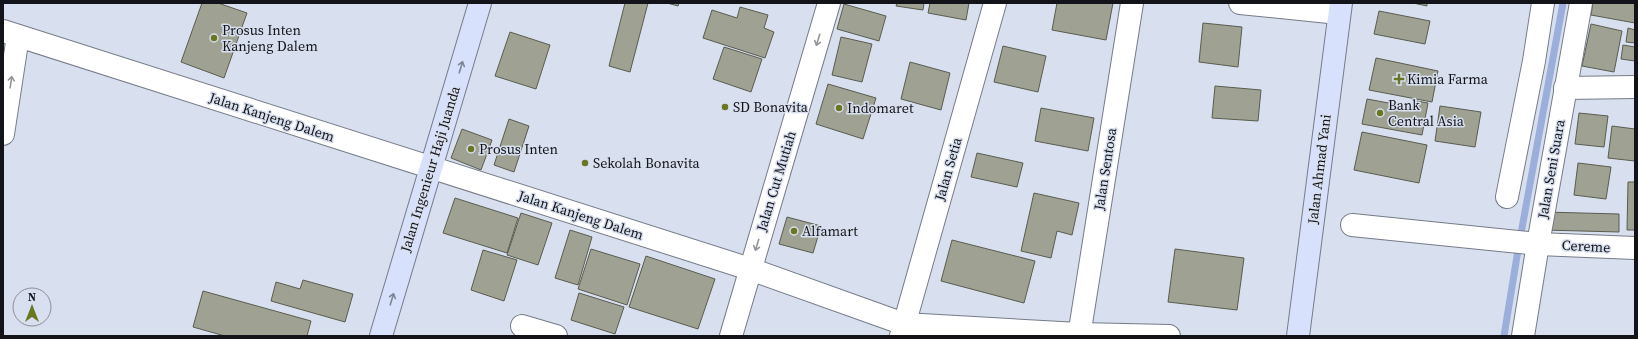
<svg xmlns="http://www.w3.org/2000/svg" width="1638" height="339" font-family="'Source Serif 4',serif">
<rect width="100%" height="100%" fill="#d8dfee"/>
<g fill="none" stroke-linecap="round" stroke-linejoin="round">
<polyline stroke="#9caeda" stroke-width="7" points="1504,336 1518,250 1563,3"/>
</g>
<g fill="#9fa293" stroke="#595c4e">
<polygon points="202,3 218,3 247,13 224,78 181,62"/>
<polygon points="625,3 648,3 630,72 609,66"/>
<polygon points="667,3 679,3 678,6"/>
<polygon points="897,3 924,3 923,10 896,6"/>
<polygon points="930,3 969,3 966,20 928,13"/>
<polygon points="1057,3 1113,3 1106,40 1052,30"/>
<polygon points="1413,3 1427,3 1427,6"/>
<polygon points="1593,3 1635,3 1635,23 1591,15"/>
<polygon points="844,4 886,16 879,41 837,29"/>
<polygon points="740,7 768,15 764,28 774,32 765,58 703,38 712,10 737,18"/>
<polygon points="1379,11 1430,21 1425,44 1374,34"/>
<polygon points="1203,23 1242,27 1238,67 1199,62"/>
<polygon points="1591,24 1622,31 1614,72 1582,66"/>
<polygon points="1628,28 1635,30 1635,43 1626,42"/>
<polygon points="510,32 550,45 536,89 495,76"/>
<polygon points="841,37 872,44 862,82 832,75"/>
<polygon points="1623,45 1635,47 1635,61 1621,59"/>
<polygon points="1003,46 1046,56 1038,92 994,82"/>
<polygon points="724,47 762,59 751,92 713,79"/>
<polygon points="1376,58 1438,71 1432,102 1369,90"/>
<polygon points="910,62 950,73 941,110 901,99"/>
<polygon points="828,84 876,98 863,139 816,124"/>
<polygon points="1215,86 1261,90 1258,121 1212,118"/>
<polygon points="1367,99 1416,108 1417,101 1428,103 1422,135 1362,124"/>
<polygon points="1440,106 1481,112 1475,147 1435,141"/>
<polygon points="1041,108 1094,118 1088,151 1035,141"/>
<polygon points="1579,113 1608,116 1604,147 1575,144"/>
<polygon points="509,119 529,126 514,172 494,165"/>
<polygon points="1612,126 1635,129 1635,161 1608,158"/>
<polygon points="462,129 492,140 481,170 451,158"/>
<polygon points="1362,132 1427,145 1419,183 1354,170"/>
<polygon points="977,153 1023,163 1017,187 971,177"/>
<polygon points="1578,163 1611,167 1606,199 1574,195"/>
<polygon points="1628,182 1635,182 1635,230 1627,230"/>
<polygon points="1034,193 1079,203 1072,235 1057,231 1051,258 1021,251"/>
<polygon points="455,198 518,218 507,253 443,233"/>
<polygon points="1544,212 1619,214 1619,232 1544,230"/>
<polygon points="521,213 552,223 538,265 507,255"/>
<polygon points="787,217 821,226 813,253 779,244"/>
<polygon points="570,230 592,237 578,285 555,278"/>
<polygon points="952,240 1035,261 1024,303 941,281"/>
<polygon points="591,249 640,264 627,305 578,289"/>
<polygon points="1175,249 1244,258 1237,310 1168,302"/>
<polygon points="483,250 517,260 504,301 471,290"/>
<polygon points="646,256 715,279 698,329 629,307"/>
<polygon points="303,280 353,294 345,322 271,301 276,282 300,289"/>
<polygon points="203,291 311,321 307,336 225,336 193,327"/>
<polygon points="579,293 624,307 615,334 571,320"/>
</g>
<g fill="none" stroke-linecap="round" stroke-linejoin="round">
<defs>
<g id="street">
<polyline points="1240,3 1339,13"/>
<polyline points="3,31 750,269 904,324 1079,334 1169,336"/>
<polyline points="1565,88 1635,87"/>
<polyline points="3,134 18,36"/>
<polyline points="1507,197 1534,61 1543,3"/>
<polyline points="1352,225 1538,244 1635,248"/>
<polyline points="522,326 556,336"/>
<polyline points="731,336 829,3"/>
<polyline points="901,336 995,3"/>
<polyline points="1079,336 1132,3"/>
<polyline points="1523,336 1538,244 1581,3"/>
</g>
<g id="secondary">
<polyline points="381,336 480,3"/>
<polyline points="1298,336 1341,3"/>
</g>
</defs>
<use href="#street" stroke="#757b88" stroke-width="24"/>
<use href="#secondary" stroke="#757b88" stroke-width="24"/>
<use href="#street" stroke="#fff" stroke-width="22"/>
<use href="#secondary" stroke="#d7e1fc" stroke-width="22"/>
</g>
<defs><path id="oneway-shaft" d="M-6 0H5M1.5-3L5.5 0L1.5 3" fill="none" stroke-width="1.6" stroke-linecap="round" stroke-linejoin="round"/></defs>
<g stroke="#949598">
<use href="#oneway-shaft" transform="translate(818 40) rotate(107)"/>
<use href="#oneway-shaft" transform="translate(11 82) rotate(-81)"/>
<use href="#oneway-shaft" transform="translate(757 245) rotate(107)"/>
</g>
<g stroke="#7e8596">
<use href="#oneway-shaft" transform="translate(461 67) rotate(-73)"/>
<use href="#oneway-shaft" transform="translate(392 299) rotate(-73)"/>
</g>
<g fill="#697622" stroke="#d8dfee" stroke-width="1.5">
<circle cx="214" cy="38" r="4"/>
<path d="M1397 73h4v4h4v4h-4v4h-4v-4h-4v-4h4z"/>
<circle cx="725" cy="107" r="4"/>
<circle cx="839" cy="108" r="4"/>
<circle cx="1380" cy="113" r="4"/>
<circle cx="471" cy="149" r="4"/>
<circle cx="585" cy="163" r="4"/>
<circle cx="794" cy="231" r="4"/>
</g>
<g text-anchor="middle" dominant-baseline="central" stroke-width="3" stroke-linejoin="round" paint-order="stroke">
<g font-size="14" fill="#121419" stroke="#d8dfee" text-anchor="start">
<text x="222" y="30">Prosus Inten<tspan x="222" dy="16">Kanjeng Dalem</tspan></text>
<text x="1407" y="79">Kimia Farma</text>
<text x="1388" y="105">Bank<tspan x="1388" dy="16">Central Asia</tspan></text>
<text x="733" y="107">SD Bonavita</text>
<text x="847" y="108">Indomaret</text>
<text x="479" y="149">Prosus Inten</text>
<text x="593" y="163">Sekolah Bonavita</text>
<text x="802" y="231">Alfamart</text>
</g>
<g font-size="14" fill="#121419" stroke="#d8dfee">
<text transform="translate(272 117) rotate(18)">Jalan Kanjeng Dalem</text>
<text transform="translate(430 169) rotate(-73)">Jalan Ingenieur Haji Juanda</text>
<text transform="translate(948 169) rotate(-74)">Jalan Setia</text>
<text transform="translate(1105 169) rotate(-81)">Jalan Sentosa</text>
<text transform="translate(1319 169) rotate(-83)">Jalan Ahmad Yani</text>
<text transform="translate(1551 169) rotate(-80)">Jalan Seni Suara</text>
<text transform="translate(776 181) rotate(-73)">Jalan Cut Mutiah</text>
<text transform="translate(581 215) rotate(18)">Jalan Kanjeng Dalem</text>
<text transform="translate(1586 246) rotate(3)">Cereme</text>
</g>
</g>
<rect width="1638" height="339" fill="none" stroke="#121419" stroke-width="8"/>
<g transform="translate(32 307)"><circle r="19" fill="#d8dfee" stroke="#898e99"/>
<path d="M0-3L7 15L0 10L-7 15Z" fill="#697622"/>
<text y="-6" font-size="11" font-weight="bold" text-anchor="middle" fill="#121419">N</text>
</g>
</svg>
